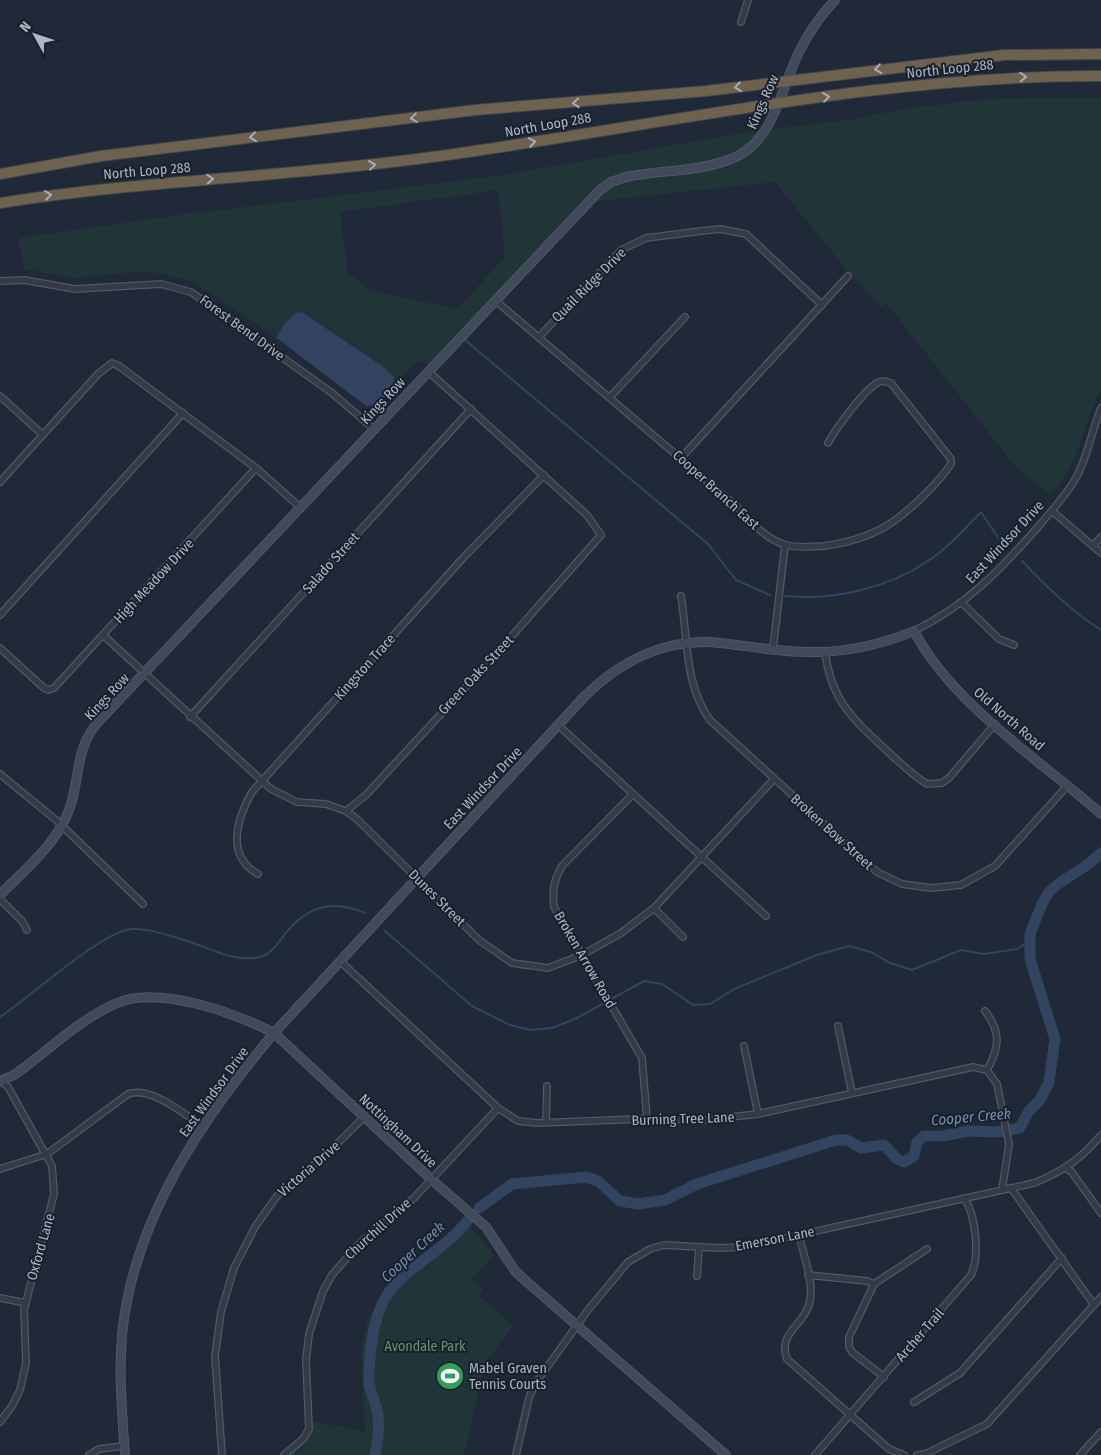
<svg xmlns="http://www.w3.org/2000/svg" width="1101" height="1455" font-family="'Fira Sans Condensed',sans-serif">
<rect width="100%" height="100%" fill="#1f2937"/>
<g fill="#213538" fill-rule="evenodd">
<path d="M 1101,98 L 1101,390 C 1082,427 1080,465 1050,495 L 1015,466 L 886,303 L 881,307 L 845,268 L 775,182 L 588,202 L 433,368 L 421,361 L 415,364 L 379,405 L 373,408 L 366,406 L 260,326 L 196,283 L 160,273 L 135,272 L 73,278 L 24,269 L 18,238 L 179,215 L 497,176 L 748,132 L 853,119 L 903,109 L 989,99 ZM 498,190 L 505,257 L 457,309 L 371,291 L 348,273 L 340,212 Z"/>
<path d="M 464,1220 L 494,1255 L 472,1279 L 483,1290 L 478,1295 L 514,1325 L 485,1363 L 464,1455 L 284,1455 L 303,1439 L 310,1421 L 365,1431 C 364,1398 356,1351 368,1320 C 381,1286 437,1245 464,1220 Z"/>
</g>
<path fill="#32445f" d="M 298,312 L 303,313 L 382,366 L 394,377 L 395,385 L 377,405 L 366,406 L 277,338 C 279,330 290,316 298,312 Z"/>
<g fill="none" stroke-linecap="round" stroke-linejoin="round">
<g stroke="#32445f" stroke-width="2">
<polyline points="465,340 708,544 736,580 770,595"/>
<path d="M 1022,561 C 1047,587 1071,611 1101,630"/>
<path d="M 785,596 C 833,601 888,588 928,561 C 948,548 964,529 981,512 L 1003,545"/>
<polyline points="385,931 472,1006 510,1025 531,1030 552,1028 575,1019 644,981 662,984 693,1005 710,1004 734,989 817,955 849,946 871,952 890,963 912,970 961,950 984,954 1017,949 1029,941"/>
<path d="M 0,1017 C 28,999 103,930 132,929 C 148,928 168,935 184,940 C 208,947 233,963 260,957 C 270,955 279,942 285,934 C 307,906 332,899 365,913"/>
</g>
<g stroke="#32445f" stroke-width="11">
<polyline points="479,1208 512,1184 586,1177 598,1181 620,1201 638,1204 665,1200 697,1184 836,1140 847,1140 861,1148 884,1145 897,1159 904,1162 914,1156 917,1142 924,1136 943,1136 968,1131 997,1132 1020,1128 1029,1111 1040,1100 1049,1082 1055,1039 1030,959 1030,934 1042,904 1049,892 1058,884 1090,863 1101,853"/>
<path d="M 375,1455 C 378,1443 380,1422 377,1410 C 373,1396 368,1388 369,1373 C 370,1348 374,1313 389,1292 C 411,1264 446,1249 468,1220"/>
</g>
<defs>
<g id="street">
<polyline points="741,22 748,0"/>
<polyline points="0,281 24,280 75,289 161,284 191,292 332,393 374,429"/>
<path d="M 496,301 L 735,505 C 749,520 765,539 786,545 C 797,548 811,547 824,546 C 875,539 899,522 934,485 C 940,478 946,472 951,464 L 951,459 L 891,383 C 887,382 883,380 879,382 C 865,388 835,430 828,443"/>
<polyline points="539,337 621,250 646,238 701,231 720,229 746,234 822,305"/>
<polyline points="0,396 43,435"/>
<polyline points="610,397 685,317"/>
<polyline points="681,458 848,276"/>
<polyline points="0,482 98,374 112,363 119,366 256,468 301,508"/>
<polyline points="1052,511 1101,553"/>
<polyline points="1093,546 1101,537"/>
<path d="M 681,596 C 688,638 684,684 710,720 L 877,872 L 902,884 L 931,888 L 961,885 L 995,866 L 1068,785"/>
<polyline points="962,603 999,639 1014,645"/>
<polyline points="0,615 183,413"/>
<path d="M 914,631 C 967,605 999,571 1038,527 C 1051,511 1067,495 1077,476 C 1088,455 1092,430 1101,408"/>
<polyline points="103,635 271,789 297,802 326,804 346,811 358,820 479,940 512,963 548,968 582,955 621,933 654,908 774,779"/>
<polyline points="0,648 44,688 48,690 54,688 256,468"/>
<polyline points="773,649 785,545"/>
<path d="M 825,652 C 831,700 852,718 886,750 C 898,761 912,775 927,784 L 942,783 L 949,778 L 995,724"/>
<polyline points="190,717 471,409"/>
<polyline points="558,725 766,916"/>
<polyline points="0,774 56,820 143,904"/>
<path d="M 633,794 L 562,866 C 554,880 552,890 554,907 L 642,1058 L 647,1120"/>
<polyline points="346,811 366,795 489,662 601,535 587,515 429,372"/>
<path d="M 258,874 C 225,856 237,818 252,792 L 464,557 L 544,475"/>
<polyline points="0,899 22,921 27,930"/>
<polyline points="654,908 683,937"/>
<polyline points="340,961 498,1108 518,1121 537,1123 640,1119 703,1120 758,1114 973,1067 987,1070 997,1084 1009,1144 1002,1190"/>
<path d="M 985,1011 C 1001,1032 1000,1047 987,1070"/>
<polyline points="838,1026 852,1093"/>
<polyline points="744,1046 758,1114"/>
<polyline points="546,1122 547,1086"/>
<polyline points="1064,1168 1071,1171 1101,1213"/>
<path d="M 0,1169 L 47,1154 L 128,1094 C 152,1086 183,1114 203,1126"/>
<polyline points="1011,1188 1094,1305"/>
<path d="M 799,1235 C 803,1254 814,1281 810,1301 C 805,1326 777,1332 787,1359 L 889,1449 L 904,1455"/>
<polyline points="808,1275 867,1281 874,1284"/>
<polyline points="697,1276 699,1248"/>
<polyline points="0,1298 26,1303"/>
<polyline points="884,1377 853,1353 849,1347 849,1337 874,1284 927,1249"/>
<polyline points="914,1402 960,1373 1062,1258"/>
<polyline points="0,1422 12,1406 20,1390 26,1363 24,1310 54,1194 52,1166 8,1087 0,1081"/>
<polyline points="89,1455 99,1449 124,1446"/>
<polyline points="222,1455 215,1356 221,1312 234,1268 255,1227 277,1196 330,1151 364,1117"/>
<polyline points="284,1455 303,1439 309,1429 306,1360 309,1334 323,1291 332,1275 359,1244 414,1198 498,1108"/>
<path d="M 516,1455 L 529,1398 L 535,1384 L 588,1310 L 628,1262 L 650,1249 L 664,1245 L 720,1248 L 744,1247 L 1034,1183 C 1062,1172 1082,1158 1101,1135"/>
<path d="M 815,1455 L 971,1275 C 980,1256 976,1215 964,1198"/>
<polyline points="917,1455 925,1454 987,1424 1101,1297"/>
<polyline points="1080,1455 1101,1432"/>
</g>
<g id="secondary">
<path d="M 0,895 C 23,871 54,846 67,815 C 82,782 72,751 99,721 L 600,190 L 611,182 L 626,177 C 660,170 698,172 731,159 C 775,142 781,87 800,50 C 809,32 821,15 835,0"/>
<path d="M 0,1081 L 14,1075 C 47,1052 79,1019 117,1003 C 159,985 235,1013 274,1033 L 431,1179 L 486,1227 L 515,1271 L 527,1282 L 726,1455"/>
<path d="M 125,1455 C 122,1412 118,1369 123,1326 C 137,1214 203,1118 274,1033 L 584,697 C 620,661 667,637 720,643 C 749,646 778,652 807,652 C 844,653 880,645 914,631 C 953,705 1039,759 1101,814"/>
</g>
<g id="highway">
<polyline points="0,174 101,156 475,110 706,91 1004,55 1101,54"/>
<path d="M 0,203 C 143,180 289,177 432,157 C 654,127 876,75 1101,76"/>
</g>
</defs>
<use href="#street" stroke="#505965" stroke-width="8"/>
<use href="#secondary" stroke="#505965" stroke-width="10"/>
<use href="#highway" stroke="#3d4652" stroke-width="12"/>
<use href="#street" stroke="#333b47" stroke-width="5.5"/>
<use href="#secondary" stroke="#414a5b" stroke-width="8"/>
<use href="#highway" stroke="#6e624f" stroke-width="10"/>
</g>
<defs><path id="oneway-chevron" d="M-2-3.5L2.5 0L-2 3.5" fill="none" stroke-width="1.6" stroke-linecap="round" stroke-linejoin="round" transform="scale(1.25)"/></defs>
<g stroke="#a7aeb8">
<use href="#oneway-chevron" transform="translate(878 69) rotate(172)"/>
<use href="#oneway-chevron" transform="translate(1023 77) rotate(-3)"/>
<use href="#oneway-chevron" transform="translate(738 87) rotate(173)"/>
<use href="#oneway-chevron" transform="translate(826 97) rotate(-7)"/>
<use href="#oneway-chevron" transform="translate(576 103) rotate(176)"/>
<use href="#oneway-chevron" transform="translate(414 118) rotate(173)"/>
<use href="#oneway-chevron" transform="translate(253 137) rotate(173)"/>
<use href="#oneway-chevron" transform="translate(532 142) rotate(-10)"/>
<use href="#oneway-chevron" transform="translate(372 165) rotate(-7)"/>
<use href="#oneway-chevron" transform="translate(210 179) rotate(-4)"/>
<use href="#oneway-chevron" transform="translate(48 195) rotate(-8)"/>
</g>
<defs>
<symbol id="stadium-disc" viewBox="-11 -11 22 22"><circle r="9.5" fill="#2e9e5b" stroke="#18202c"/><path d="M0-5a6.5 5 0 1 0 0 10a6.5 5 0 1 0 0-10ZM-3.5-1.8h7v3.6h-7Z" fill="#fff"/></symbol>
</defs>
<g fill-rule="evenodd">
<use href="#stadium-disc" x="434" y="1360" width="32" height="32"/>
</g>
<g text-anchor="middle" dominant-baseline="central" stroke-width="4" stroke-linejoin="round" paint-order="stroke">
<g font-size="14" fill="#adb6c4" stroke="#18202c">
<text transform="translate(950 69) rotate(-6)">North Loop 288</text>
<text transform="translate(763 102) rotate(-66)">Kings Row</text>
<text transform="translate(548 125) rotate(-10)">North Loop 288</text>
<text transform="translate(147 171) rotate(-5)">North Loop 288</text>
<text transform="translate(589 285) rotate(-45)">Quail Ridge Drive</text>
<text transform="translate(242 328) rotate(36)">Forest Bend Drive</text>
<text transform="translate(383 401) rotate(-47)">Kings Row</text>
<text transform="translate(716 490) rotate(42)">Cooper Branch East</text>
<text transform="translate(1005 542) rotate(-47)">East Windsor Drive</text>
<text transform="translate(331 563) rotate(-48)">Salado Street</text>
<text transform="translate(154 581) rotate(-47)">High Meadow Drive</text>
<text transform="translate(365 667) rotate(-48)">Kingston Trace</text>
<text transform="translate(476 675) rotate(-47)">Green Oaks Street</text>
<text transform="translate(107 697) rotate(-47)">Kings Row</text>
<text transform="translate(1009 719) rotate(41)">Old North Road</text>
<text transform="translate(483 788) rotate(-47)">East Windsor Drive</text>
<text transform="translate(832 832) rotate(42)">Broken Bow Street</text>
<text transform="translate(437 898) rotate(45)">Dunes Street</text>
<text transform="translate(585 960) rotate(60)">Broken Arrow Road</text>
<text transform="translate(214 1092) rotate(-54)">East Windsor Drive</text>
<text transform="translate(683 1119) rotate(-2)">Burning Tree Lane</text>
<text transform="translate(398 1131) rotate(43)">Nottingham Drive</text>
<text transform="translate(309 1169) rotate(-41)">Victoria Drive</text>
<text transform="translate(378 1229) rotate(-42)">Churchill Drive</text>
<text transform="translate(775 1239) rotate(-11)">Emerson Lane</text>
<text transform="translate(41 1247) rotate(-74)">Oxford Lane</text>
<text transform="translate(920 1335) rotate(-49)">Archer Trail</text>
</g>
<g font-size="14" fill="#649570" stroke="#18202c">
<text x="425" y="1346">Avondale Park</text>
</g>
<g font-size="14" fill="#adb6c4" stroke="#18202c" text-anchor="start">
<text x="469" y="1368">Mabel Graven<tspan x="469" dy="16">Tennis Courts</tspan></text>
</g>
<g font-size="15" font-style="italic" fill="#748dae" stroke="#18202c">
<text transform="translate(971 1117) rotate(-5)">Cooper Creek</text>
<text transform="translate(413 1252) rotate(-43)">Cooper Creek</text>
</g>
</g>
<g transform="translate(35 35) rotate(310)" stroke="#18202c" stroke-width="4" paint-order="stroke">
<path d="M0-4L9 19L0 12L-9 19Z" fill="#adb6c4"/>
<text y="-8" font-size="14" font-weight="bold" text-anchor="middle" fill="#adb6c4">N</text>
</g>
</svg>
